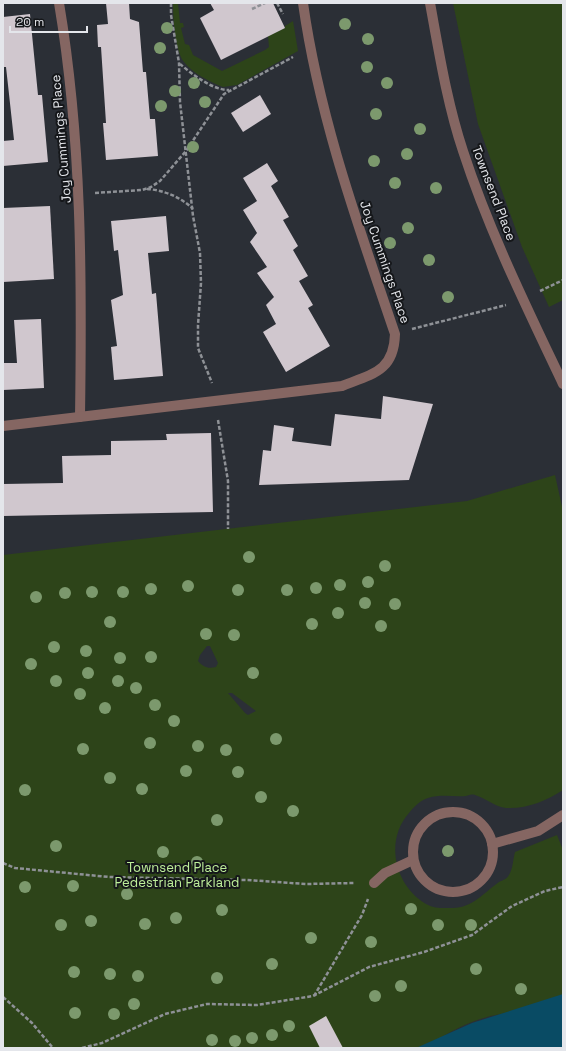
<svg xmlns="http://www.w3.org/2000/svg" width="566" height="1051" font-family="'Space Grotesk',sans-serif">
<rect width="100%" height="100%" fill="#2b2f36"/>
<g fill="#2d4419" fill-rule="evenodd">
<path d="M 173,3 L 178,3 L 180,23 L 183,23 L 184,27 L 181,28 L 185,44 L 189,45 L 193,55 L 222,71 L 265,50 L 269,47 L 268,36 L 285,28 L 285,26 L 293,21 L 298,51 L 237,85 L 223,87 C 210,82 192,73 184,62 C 175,51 173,17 173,3 Z"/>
<polygon points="453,3 563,3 563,300 549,307 522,247 478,124"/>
<path d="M 555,475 L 563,511 L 563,790 C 546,801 527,809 506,808 C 495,807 486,798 475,795 C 473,794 469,795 466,796 C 453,797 441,794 428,798 C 419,801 414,807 409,813 C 384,841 395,886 426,904 C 435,909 444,908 453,908 C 472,908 485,892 499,882 C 503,880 507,879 509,875 C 513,869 513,859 515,852 L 557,835 L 563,850 L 563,1021 C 547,1019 528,1013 511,1013 C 488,1014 461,1025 442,1037 L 445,1048 L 3,1048 L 3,555 L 467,501 ZM 207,646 L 210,646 L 218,663 L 216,667 C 208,669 203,667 198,661 L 200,655 ZM 228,693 L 232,693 L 256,711 L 248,715 L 245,713 Z"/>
</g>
<polygon fill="#094b64" points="563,994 563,1048 416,1048 472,1023"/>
<g fill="#d0c7ce">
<polygon points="106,3 129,3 130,19 139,22 143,72 146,72 150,119 155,119 158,156 106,160 103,123 106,123 101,47 98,47 97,25 108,24"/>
<polygon points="210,3 273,3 285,28 221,60 200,18 214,10"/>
<polygon points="30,14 38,95 42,95 48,162 3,166 3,141 14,140 8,85 6,67 3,67 3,17"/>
<polygon points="260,95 271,114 243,132 231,113"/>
<polygon points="267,163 278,181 271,186 289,217 283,220 298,246 293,250 308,276 299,281 313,305 308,308 330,346 286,372 263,332 276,324 266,305 274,297 257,273 267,267 250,242 257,233 243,210 257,201 243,178"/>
<polygon points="50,206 54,279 3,282 3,208"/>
<polygon points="166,216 169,251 148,253 152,294 156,293 163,376 114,380 111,347 117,346 111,300 123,295 118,250 114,251 111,221"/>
<polygon points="41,319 44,388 3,390 3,363 17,363 14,320"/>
<polygon points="383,396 433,404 409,480 259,485 263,450 271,451 274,425 294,428 292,441 331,446 335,414 381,419"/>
<polygon points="211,433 213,512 3,516 3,484 63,483 62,456 111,455 111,441 167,440 166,434"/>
<polygon points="326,1016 343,1048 320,1048 309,1026"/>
</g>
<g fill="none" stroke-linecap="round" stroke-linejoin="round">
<g stroke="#8e9196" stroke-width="2.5" stroke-dasharray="4 2" stroke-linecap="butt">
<polyline points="171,3 171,15 179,63 180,102 193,216 200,253 201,283 198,325 198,348 212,383"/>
<polyline points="277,3 283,14"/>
<polyline points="252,9 265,3"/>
<path d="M 180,64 C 192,74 212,90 229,90"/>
<path d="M 147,189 C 163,190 181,197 193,209"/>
<polyline points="95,193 142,190 151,187 160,181 186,151 224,94 293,57"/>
<polyline points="540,291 563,280"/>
<polyline points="412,329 506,305"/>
<polyline points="218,420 228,481 228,529"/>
<polyline points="3,863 15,868 109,877 247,880 306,884 355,883"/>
<polyline points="314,996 362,915 368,899"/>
<polyline points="3,997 32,1023 53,1048"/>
<polyline points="82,1048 102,1043 165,1014 207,1004 257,1005 313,996 369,967 424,952 472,935 512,906 545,891 563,887"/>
</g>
<polyline stroke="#856662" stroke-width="10" points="374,883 385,873 413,860"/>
<g stroke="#856662" stroke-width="10">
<path d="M 59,3 C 82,140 82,279 80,417"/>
<path d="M 430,3 C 439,52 447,103 463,151 C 489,231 527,308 563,384"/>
<path d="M 3,426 L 342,386 C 373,374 394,371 395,334 C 358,225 319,117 303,3"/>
<circle cx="453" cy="852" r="40"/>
<polyline points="492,844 538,831 563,815"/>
</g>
</g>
<g fill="#7c996d">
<circle cx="345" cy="24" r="6"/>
<circle cx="167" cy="28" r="6"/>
<circle cx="368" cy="39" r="6"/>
<circle cx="160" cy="48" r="6"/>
<circle cx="367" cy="67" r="6"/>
<circle cx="194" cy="83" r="6"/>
<circle cx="387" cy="83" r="6"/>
<circle cx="175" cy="91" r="6"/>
<circle cx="205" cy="102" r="6"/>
<circle cx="161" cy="106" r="6"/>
<circle cx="376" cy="114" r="6"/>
<circle cx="420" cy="129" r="6"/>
<circle cx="193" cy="147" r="6"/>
<circle cx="407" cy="154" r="6"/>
<circle cx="374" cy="161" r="6"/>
<circle cx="395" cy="183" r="6"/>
<circle cx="436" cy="188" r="6"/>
<circle cx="408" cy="228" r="6"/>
<circle cx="390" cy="243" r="6"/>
<circle cx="429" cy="260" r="6"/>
<circle cx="448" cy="297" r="6"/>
<circle cx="249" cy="557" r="6"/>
<circle cx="385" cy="566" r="6"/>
<circle cx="368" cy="582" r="6"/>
<circle cx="340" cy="585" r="6"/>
<circle cx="188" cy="586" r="6"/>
<circle cx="316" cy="588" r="6"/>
<circle cx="151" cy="589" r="6"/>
<circle cx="238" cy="590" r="6"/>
<circle cx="287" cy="590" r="6"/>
<circle cx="92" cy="592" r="6"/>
<circle cx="123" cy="592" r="6"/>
<circle cx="65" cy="593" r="6"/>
<circle cx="36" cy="597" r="6"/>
<circle cx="365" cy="603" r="6"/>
<circle cx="395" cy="604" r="6"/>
<circle cx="338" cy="613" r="6"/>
<circle cx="110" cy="622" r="6"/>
<circle cx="312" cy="624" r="6"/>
<circle cx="381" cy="626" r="6"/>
<circle cx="206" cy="634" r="6"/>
<circle cx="234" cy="635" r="6"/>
<circle cx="54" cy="647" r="6"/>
<circle cx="86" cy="651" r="6"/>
<circle cx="151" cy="657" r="6"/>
<circle cx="120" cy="658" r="6"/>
<circle cx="31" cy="664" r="6"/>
<circle cx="88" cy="673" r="6"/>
<circle cx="253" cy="673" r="6"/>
<circle cx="56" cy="681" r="6"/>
<circle cx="118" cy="681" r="6"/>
<circle cx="136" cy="688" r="6"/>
<circle cx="80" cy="694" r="6"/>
<circle cx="155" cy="705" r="6"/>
<circle cx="105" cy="708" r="6"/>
<circle cx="174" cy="721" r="6"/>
<circle cx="276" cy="739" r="6"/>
<circle cx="150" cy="743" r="6"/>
<circle cx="198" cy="746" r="6"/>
<circle cx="83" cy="749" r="6"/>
<circle cx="226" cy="750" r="6"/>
<circle cx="186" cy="771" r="6"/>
<circle cx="238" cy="772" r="6"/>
<circle cx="110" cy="778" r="6"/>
<circle cx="142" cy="789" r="6"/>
<circle cx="25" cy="790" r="6"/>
<circle cx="261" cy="797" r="6"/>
<circle cx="293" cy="811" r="6"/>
<circle cx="217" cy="820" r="6"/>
<circle cx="56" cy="846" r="6"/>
<circle cx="448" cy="851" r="6"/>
<circle cx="163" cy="852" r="6"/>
<circle cx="197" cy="862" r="6"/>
<circle cx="73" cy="886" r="6"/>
<circle cx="25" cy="887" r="6"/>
<circle cx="127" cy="894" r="6"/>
<circle cx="411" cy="909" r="6"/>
<circle cx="222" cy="910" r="6"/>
<circle cx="176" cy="918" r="6"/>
<circle cx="91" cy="921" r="6"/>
<circle cx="145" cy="924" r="6"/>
<circle cx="61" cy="925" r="6"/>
<circle cx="438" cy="925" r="6"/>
<circle cx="471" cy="925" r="6"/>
<circle cx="311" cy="938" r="6"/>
<circle cx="371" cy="942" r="6"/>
<circle cx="272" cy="964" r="6"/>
<circle cx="476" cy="969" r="6"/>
<circle cx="74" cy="972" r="6"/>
<circle cx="110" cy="974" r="6"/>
<circle cx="138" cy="976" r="6"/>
<circle cx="217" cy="978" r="6"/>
<circle cx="401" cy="986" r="6"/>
<circle cx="521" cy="989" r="6"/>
<circle cx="375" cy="996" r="6"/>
<circle cx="134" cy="1004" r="6"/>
<circle cx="75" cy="1013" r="6"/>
<circle cx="114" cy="1014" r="6"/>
<circle cx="289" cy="1026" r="6"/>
<circle cx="272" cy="1035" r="6"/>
<circle cx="252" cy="1038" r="6"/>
<circle cx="212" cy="1040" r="6"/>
<circle cx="235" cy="1041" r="6"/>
</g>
<g text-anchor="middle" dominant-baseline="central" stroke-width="4" stroke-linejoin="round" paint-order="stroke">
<g font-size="13" fill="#e4e6eb" stroke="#15171a">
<text transform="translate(61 139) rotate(-95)">Joy Cummings Place</text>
<text transform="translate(494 193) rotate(69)">Townsend Place</text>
<text transform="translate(385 262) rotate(71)">Joy Cummings Place</text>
</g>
<g font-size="13" fill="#beef9a" stroke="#15171a">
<text x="177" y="867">Townsend Place<tspan x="177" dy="15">Pedestrian Parkland</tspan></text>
</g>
</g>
<rect width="566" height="1051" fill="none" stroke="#e4e6eb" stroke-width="8"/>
<path d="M10 26v6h77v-6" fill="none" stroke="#e4e6eb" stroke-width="2"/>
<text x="16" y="26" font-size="12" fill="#e4e6eb" stroke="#15171a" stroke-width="3" paint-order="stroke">20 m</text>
</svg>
